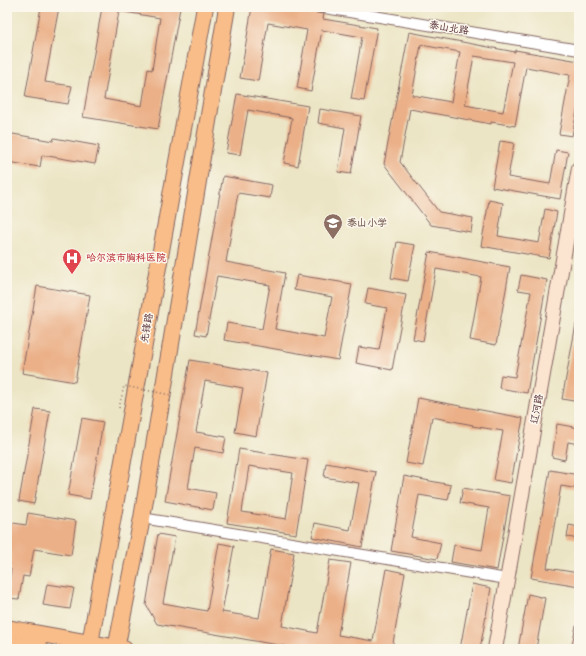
<svg xmlns="http://www.w3.org/2000/svg" width="586" height="656" font-family="'Balsamiq Sans','LXGW WenKai TC',sans-serif">
<rect width="100%" height="100%" fill="#fbf7ec"/>
<filter id="ink" filterUnits="userSpaceOnUse"><feTurbulence type="fractalNoise" baseFrequency=".025" numOctaves="2"/><feDisplacementMap in="SourceGraphic" scale="8" xChannelSelector="R" yChannelSelector="G"/><feConvolveMatrix kernelMatrix="1 2 1 2 8 2 1 2 1" color-interpolation-filters="sRGB"/></filter>
<filter id="wash" filterUnits="userSpaceOnUse"><feTurbulence type="fractalNoise" baseFrequency=".012" numOctaves="4" result="noise"/><feDisplacementMap in="SourceGraphic" scale="16" xChannelSelector="R" yChannelSelector="G"/><feGaussianBlur stdDeviation="0.9" result="paint"/><feColorMatrix in="noise" values="0 0 0 0 0 0 0 0 0 0 0 0 0 0 0 0 0 1.4 0 .05"/><feComposite in="paint" operator="in"/></filter>
<g filter="url(#wash)">
<rect width="100%" height="100%" fill="#ece5c5"/>
<g id="blocks">
<g fill="#ebb088" fill-rule="evenodd">
<polygon points="41,7 59,7 45,82 72,86 68,104 25,97"/>
<path d="M 102,7 L 180,8 L 158,129 L 83,117 ZM 119,11 L 160,18 L 152,70 L 148,69 L 142,106 L 104,99 Z"/>
<polygon points="252,7 280,7 324,14 323,19 377,28 364,101 351,99 362,37 322,30 311,91 297,88 307,30 268,23 258,81 240,78"/>
<path d="M 409,32 L 515,52 L 515,50 L 579,61 L 579,101 L 572,136 L 559,134 L 570,75 L 526,67 L 515,126 L 491,122 L 491,124 L 410,109 L 400,162 L 439,212 L 473,218 L 471,232 L 431,225 L 384,164 ZM 421,45 L 460,52 L 451,102 L 412,95 ZM 474,56 L 513,62 L 503,112 L 465,105 Z"/>
<polygon points="237,94 308,106 298,166 284,163 292,118 248,110 240,155 226,153"/>
<polygon points="320,109 361,116 351,174 338,172 345,128 318,123"/>
<polygon points="7,133 53,141 54,138 99,146 95,164 42,155 40,167 7,162"/>
<polygon points="500,141 514,143 508,177 550,184 556,150 568,152 560,199 492,187"/>
<polygon points="223,176 272,185 270,198 238,193 226,262 285,273 275,329 324,338 332,297 294,290 297,275 352,284 338,360 224,340 227,323 262,329 270,285 217,276 206,336 195,334"/>
<polygon points="489,200 503,203 498,236 539,243 545,209 557,212 549,258 481,246"/>
<polygon points="397,242 415,245 408,281 391,278"/>
<polygon points="429,252 510,267 496,345 470,340 481,277 436,269 423,341 413,339"/>
<polygon points="521,275 547,280 527,393 499,388 501,375 515,377 531,292 518,290"/>
<polygon points="37,286 90,295 75,382 22,373"/>
<polygon points="368,288 406,295 392,370 356,363 359,347 379,350 387,308 365,304"/>
<polygon points="576,324 579,325 578,392 579,392 579,402 562,399"/>
<polygon points="190,360 267,373 256,436 235,432 243,388 205,381 196,432 226,437 223,453 195,448 188,488 216,493 213,510 165,501"/>
<polygon points="418,398 523,418 511,483 494,480 503,431 472,426 473,425 432,417 423,466 406,463"/>
<polygon points="35,409 50,411 34,504 19,501"/>
<polygon points="82,418 103,422 90,499 68,495"/>
<polygon points="557,424 579,428 579,444 568,442 565,460 552,457"/>
<path d="M 239,449 L 308,460 L 296,534 L 227,523 ZM 249,466 L 293,473 L 286,519 L 242,512 Z"/>
<polygon points="326,463 376,472 362,547 312,537 315,523 350,530 359,483 324,477"/>
<polygon points="550,470 579,475 579,489 561,486 547,568 579,573 579,586 531,578"/>
<polygon points="404,476 451,485 448,500 419,495 411,537 441,543 437,559 391,551"/>
<polygon points="463,488 510,496 497,570 451,562 454,545 482,550 489,508 460,503"/>
<polygon points="28,513 76,521 71,555 34,549 29,577 23,576 19,599 7,598 11,569 7,569 7,522 26,525"/>
<polygon points="569,525 579,527 579,539 567,537"/>
<polygon points="158,534 175,537 163,603 207,611 219,543 234,546 222,612 259,618 271,549 294,553 282,626 317,633 330,560 351,563 338,635 373,641 386,569 405,573 392,649 301,649 157,624 146,605"/>
<polygon points="47,584 74,588 70,609 43,605"/>
<polygon points="472,584 491,588 480,649 460,649"/>
<polygon points="528,594 545,598 536,649 518,649"/>
<polygon points="576,626 579,626 579,649 571,649"/>
</g>
</g>
</g>
<g filter="url(#ink)">
<use href="#blocks" fill-opacity="0" stroke="#836461" stroke-width="1"/>
<g fill="none" stroke-linecap="round" stroke-linejoin="round">
<defs>
<g id="minor">
<polyline points="319,7 579,50"/>
<polyline points="142,518 507,579"/>
</g>
<polyline id="secondary" points="495,649 579,168"/>
<g id="primary">
<polyline points="7,628 124,649"/>
<polyline points="7,644 40,649"/>
<polyline points="89,649 205,7"/>
<polyline points="116,649 142,518 227,7"/>
</g>
</defs>
<use href="#minor" stroke="#836461" stroke-width="12"/>
<use href="#secondary" stroke="#836461" stroke-width="16"/>
<use href="#primary" stroke="#836461" stroke-width="18"/>
<use href="#minor" stroke="#fff" stroke-width="10"/>
<use href="#secondary" stroke="#fce5d0" stroke-width="14"/>
<use href="#primary" stroke="#f8bd89" stroke-width="16"/>
<polyline stroke="#836461" stroke-width="1.5" stroke-dasharray="1 3" stroke-linecap="butt" points="119,408 124,386 171,395 167,416"/>
</g>
</g>
<defs>
<symbol id="school-pin" viewBox="-11 -11 22 30"><path d="M0 17L-7.5 6A9.5 9.5 0 1 1 7.5 6Z" fill="#8d6e63" stroke="#fbf7ec"/><path d="M0-5L7-2L0 1L-7-2ZM-4 1L0 2.5L4 1V4Q0 6-4 4Z" fill="#fff"/></symbol>
<symbol id="hospital-pin" viewBox="-11 -11 22 30"><path d="M0 17L-7.5 6A9.5 9.5 0 1 1 7.5 6Z" fill="#e0444e" stroke="#fbf7ec"/><path d="M-5-5h3v3.5h4V-5h3V5h-3V1.5h-4V5h-3Z" fill="#fff"/></symbol>
</defs>
<g fill-rule="evenodd">
<use href="#school-pin" x="322" y="212" width="22" height="30"/>
<use href="#hospital-pin" x="61" y="247" width="22" height="30"/>
</g>
<g text-anchor="middle" dominant-baseline="central" stroke-width="3" stroke-linejoin="round" paint-order="stroke">
<g font-size="10" fill="#4a1f2b" stroke="#fbf7ec">
<text transform="translate(449 28) rotate(9)">泰山北路</text>
<text transform="translate(147 328) rotate(-80)">先锋路</text>
<text transform="translate(537 409) rotate(-80)">辽河路</text>
</g>
<g font-size="10" font-weight="bold" fill="#785e54" stroke="#fbf7ec" text-anchor="start">
<text x="347" y="223">泰山小学</text>
</g>
<g font-size="10" font-weight="bold" fill="#be3a42" stroke="#fbf7ec" text-anchor="start">
<text x="86" y="258">哈尔滨市胸科医院</text>
</g>
</g>
<rect width="586" height="656" fill="none" stroke="#fbf7ec" stroke-width="24"/>
</svg>
